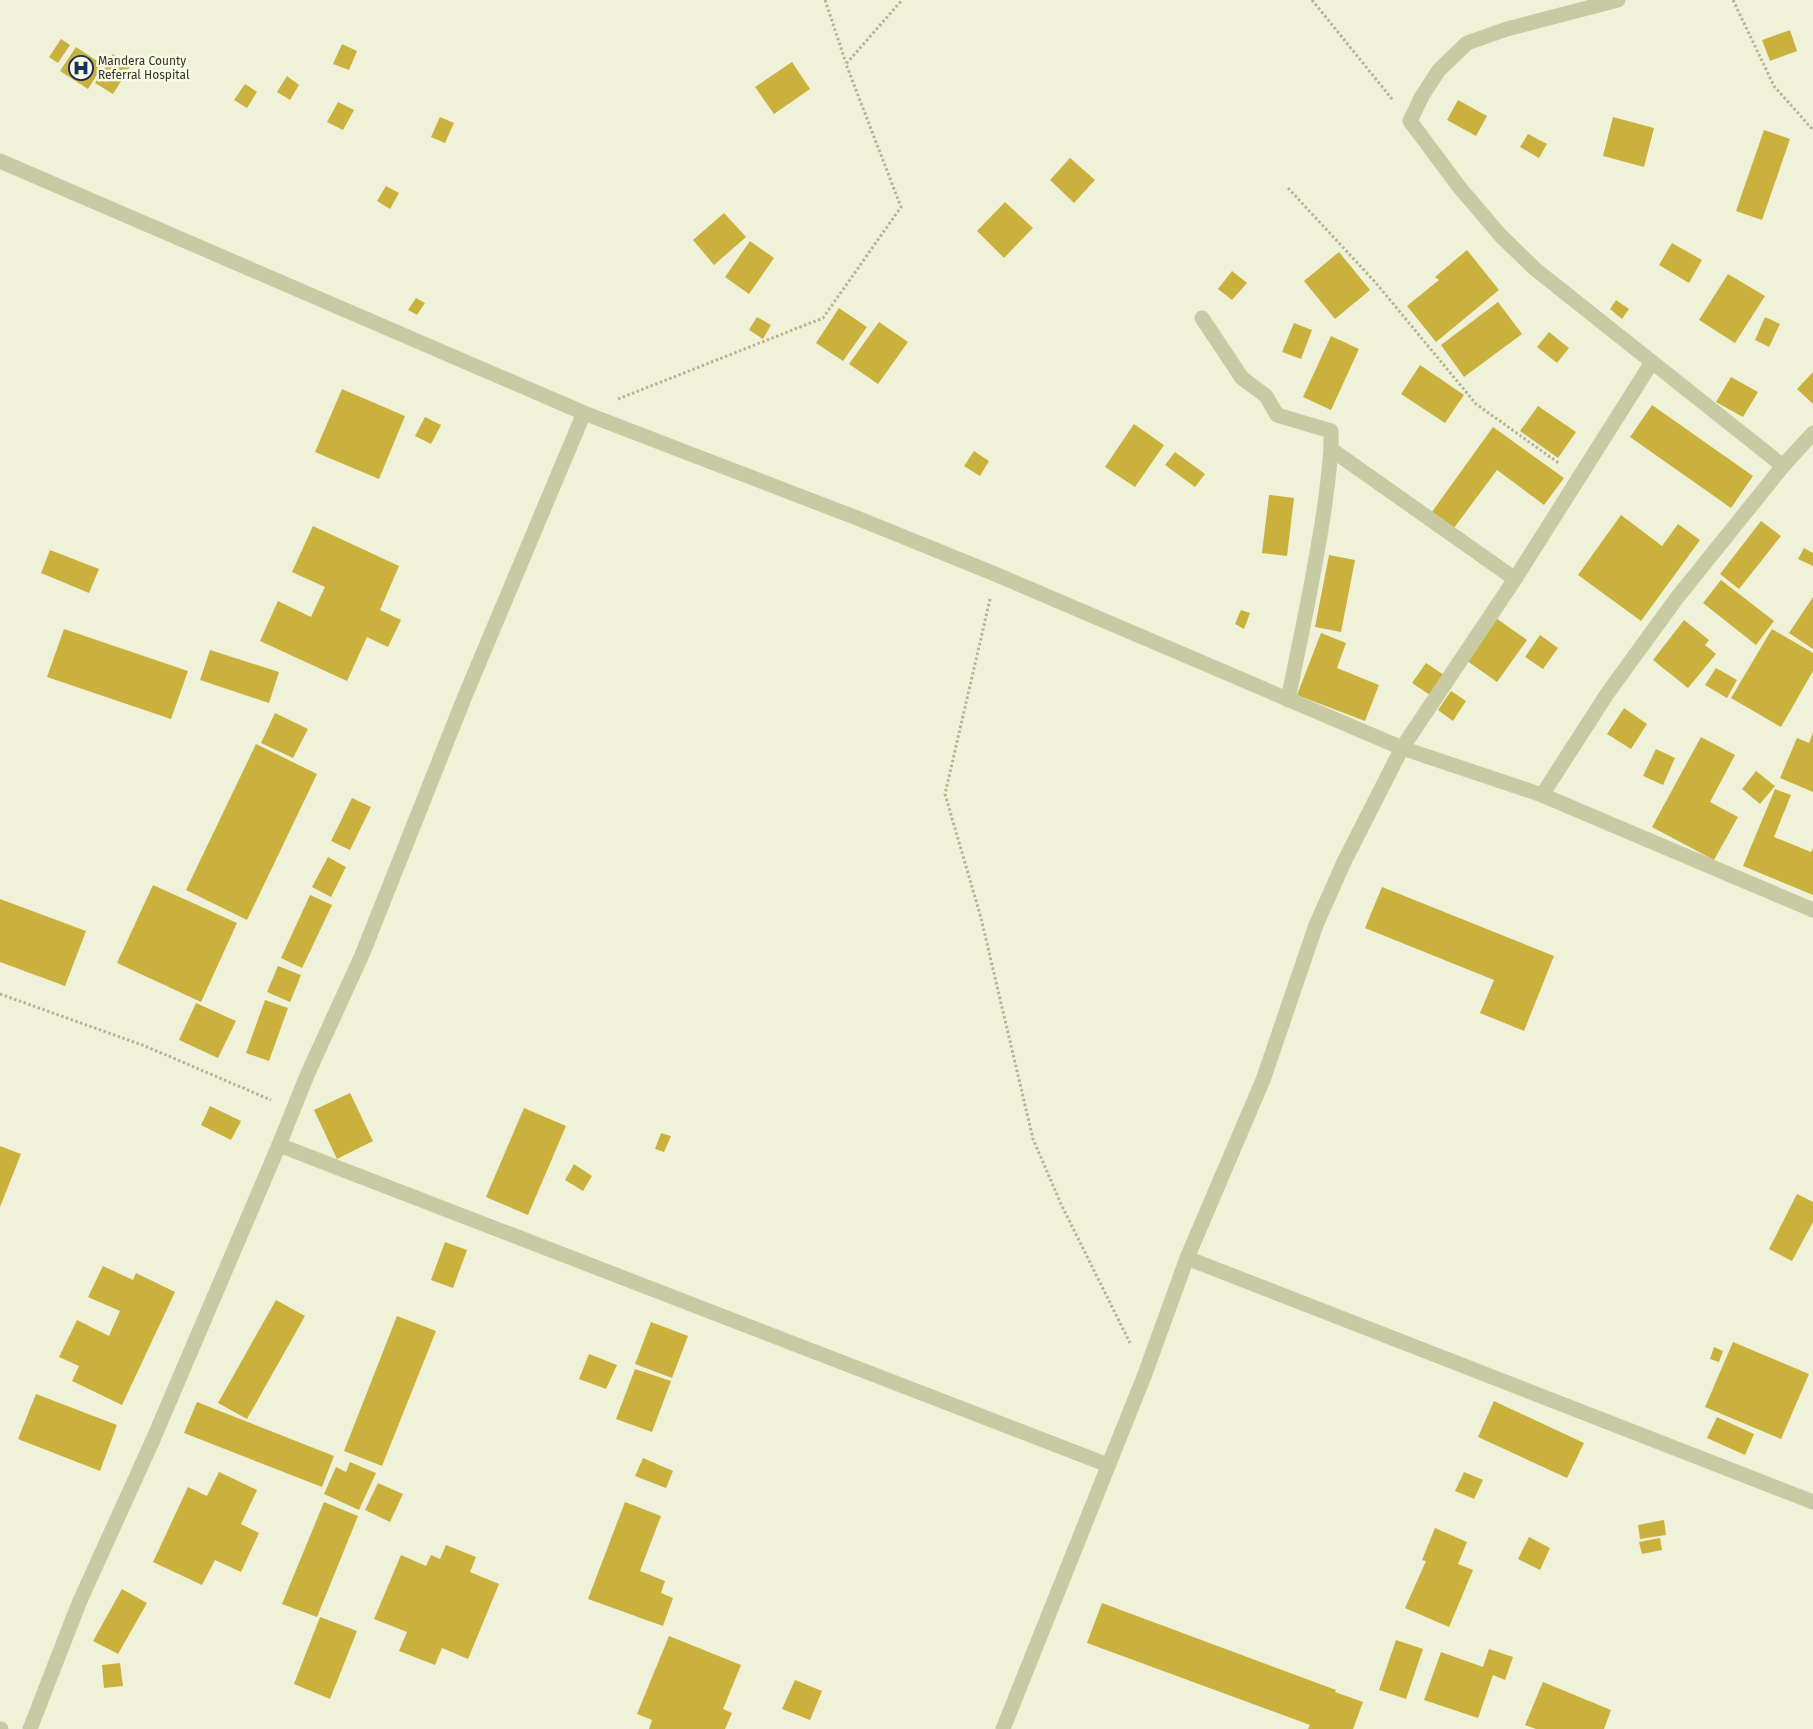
<svg xmlns="http://www.w3.org/2000/svg" width="1813" height="1729" font-family="'Fira Sans',sans-serif">
<rect width="100%" height="100%" fill="#eff2d8"/>
<g fill="#cab13e">
<polygon points="1790,30 1797,51 1770,61 1762,40"/>
<polygon points="61,39 70,45 58,63 49,57"/>
<polygon points="342,44 357,51 349,70 333,64"/>
<polygon points="76,47 103,65 88,89 60,71"/>
<polygon points="113,54 131,65 113,94 95,83"/>
<polygon points="792,62 810,89 774,114 755,87"/>
<polygon points="287,76 299,85 290,100 277,92"/>
<polygon points="245,84 257,92 247,108 234,100"/>
<polygon points="1458,100 1487,116 1476,136 1447,120"/>
<polygon points="338,102 354,110 343,130 327,122"/>
<polygon points="440,117 454,123 445,143 431,137"/>
<polygon points="1613,117 1654,128 1644,167 1603,156"/>
<polygon points="1764,130 1790,139 1762,220 1736,211"/>
<polygon points="1528,134 1547,144 1539,158 1520,147"/>
<polygon points="1070,158 1095,180 1074,203 1050,180"/>
<polygon points="386,186 399,193 390,209 377,201"/>
<polygon points="1005,202 1033,228 1004,258 977,231"/>
<polygon points="724,213 746,237 714,265 693,240"/>
<polygon points="750,241 774,258 749,294 725,277"/>
<polygon points="1672,243 1702,260 1689,283 1659,265"/>
<polygon points="1467,250 1499,290 1436,342 1407,306 1439,280 1435,277"/>
<polygon points="1339,252 1370,290 1335,319 1304,281"/>
<polygon points="1232,271 1247,283 1232,300 1218,289"/>
<polygon points="1728,274 1765,296 1735,343 1699,320"/>
<polygon points="416,298 425,303 417,315 408,310"/>
<polygon points="1616,300 1629,309 1622,319 1610,309"/>
<polygon points="1498,302 1522,334 1464,377 1441,345"/>
<polygon points="839,308 867,327 843,361 816,343"/>
<polygon points="757,317 771,325 763,339 749,330"/>
<polygon points="1765,317 1780,324 1769,347 1755,340"/>
<polygon points="879,322 908,342 878,384 849,364"/>
<polygon points="1294,323 1312,330 1301,359 1282,352"/>
<polygon points="1549,332 1569,348 1557,363 1537,347"/>
<polygon points="1331,336 1359,349 1331,410 1303,397"/>
<polygon points="1420,365 1464,395 1445,423 1401,394"/>
<polygon points="1813,372 1813,404 1797,389"/>
<polygon points="1731,377 1758,392 1743,417 1716,402"/>
<polygon points="342,389 405,416 379,479 315,452"/>
<polygon points="1652,405 1753,476 1731,508 1630,437"/>
<polygon points="1538,406 1576,432 1558,458 1520,431"/>
<polygon points="425,417 441,425 431,444 415,436"/>
<polygon points="1134,424 1164,445 1135,487 1105,467"/>
<polygon points="1493,427 1564,478 1544,505 1497,470 1451,532 1429,516"/>
<polygon points="974,451 989,461 980,476 964,466"/>
<polygon points="1175,452 1205,474 1195,487 1165,465"/>
<polygon points="1269,495 1294,498 1287,556 1262,553"/>
<polygon points="1621,515 1662,546 1678,524 1700,540 1641,621 1578,575"/>
<polygon points="1761,521 1781,536 1739,589 1720,574"/>
<polygon points="313,526 399,566 380,610 401,620 388,647 367,637 347,681 260,641 278,601 311,617 325,587 292,572"/>
<polygon points="1804,548 1813,553 1813,566 1798,559"/>
<polygon points="50,550 99,569 89,593 41,573"/>
<polygon points="1329,555 1355,560 1341,632 1315,627"/>
<polygon points="1721,580 1774,621 1756,645 1703,603"/>
<polygon points="1813,597 1813,649 1789,633"/>
<polygon points="1241,610 1250,613 1244,629 1235,624"/>
<polygon points="1493,616 1527,640 1497,682 1463,658"/>
<polygon points="1684,620 1709,640 1705,645 1716,654 1688,688 1653,660"/>
<polygon points="64,629 188,671 171,719 47,677"/>
<polygon points="1772,629 1813,653 1813,671 1781,727 1731,698"/>
<polygon points="1321,633 1346,643 1337,668 1379,685 1365,721 1297,695"/>
<polygon points="1540,635 1558,648 1543,669 1525,657"/>
<polygon points="210,650 279,672 269,703 200,680"/>
<polygon points="1426,663 1447,677 1433,697 1412,683"/>
<polygon points="1716,668 1737,680 1727,698 1705,685"/>
<polygon points="1451,691 1466,701 1453,721 1438,710"/>
<polygon points="1624,708 1647,724 1631,749 1607,734"/>
<polygon points="275,713 308,729 293,758 261,743"/>
<polygon points="1813,732 1813,792 1780,778 1797,738 1809,743"/>
<polygon points="1701,737 1735,755 1710,802 1738,817 1714,860 1652,827"/>
<polygon points="256,744 317,774 247,920 186,890"/>
<polygon points="1656,749 1675,758 1663,785 1643,776"/>
<polygon points="1756,771 1775,786 1760,804 1742,789"/>
<polygon points="1775,789 1791,795 1774,837 1811,852 1813,848 1813,895 1743,866"/>
<polygon points="352,798 371,807 350,850 331,841"/>
<polygon points="328,857 346,867 331,897 312,887"/>
<polygon points="153,885 237,923 201,1002 117,963"/>
<polygon points="1382,887 1554,956 1524,1031 1480,1013 1494,980 1365,928"/>
<polygon points="310,895 332,905 302,968 281,958"/>
<polygon points="0,899 86,931 65,986 0,962"/>
<polygon points="278,966 301,975 290,1002 267,992"/>
<polygon points="265,1000 288,1008 269,1061 246,1053"/>
<polygon points="196,1003 236,1021 218,1058 179,1040"/>
<polygon points="350,1093 373,1141 337,1159 314,1110"/>
<polygon points="210,1106 241,1121 231,1140 201,1125"/>
<polygon points="524,1108 566,1126 528,1215 486,1197"/>
<polygon points="661,1133 671,1136 664,1152 655,1149"/>
<polygon points="0,1146 21,1154 0,1207"/>
<polygon points="574,1164 592,1176 583,1191 565,1180"/>
<polygon points="1797,1194 1813,1202 1813,1222 1792,1261 1769,1249"/>
<polygon points="445,1242 467,1250 453,1288 431,1280"/>
<polygon points="103,1266 133,1280 136,1273 175,1292 122,1405 72,1381 79,1366 59,1357 77,1320 109,1336 120,1311 88,1297"/>
<polygon points="276,1300 305,1316 247,1419 218,1403"/>
<polygon points="397,1316 436,1331 382,1466 344,1451"/>
<polygon points="651,1322 688,1336 672,1378 635,1364"/>
<polygon points="1733,1342 1809,1374 1781,1439 1705,1407"/>
<polygon points="1714,1347 1723,1351 1719,1362 1710,1359"/>
<polygon points="589,1354 617,1365 606,1389 579,1379"/>
<polygon points="635,1369 671,1381 652,1432 616,1419"/>
<polygon points="36,1394 117,1425 100,1471 18,1439"/>
<polygon points="1494,1401 1584,1443 1567,1478 1478,1437"/>
<polygon points="197,1402 334,1456 322,1487 184,1433"/>
<polygon points="1717,1417 1754,1434 1745,1455 1707,1438"/>
<polygon points="643,1458 673,1471 666,1488 635,1476"/>
<polygon points="350,1462 376,1473 359,1510 324,1494 336,1467 346,1472"/>
<polygon points="219,1472 257,1490 241,1524 259,1533 241,1572 215,1560 202,1585 153,1562 188,1487 207,1496"/>
<polygon points="1464,1472 1483,1480 1474,1499 1455,1491"/>
<polygon points="378,1483 403,1494 390,1522 365,1510"/>
<polygon points="324,1502 358,1516 317,1617 282,1604"/>
<polygon points="625,1502 661,1516 640,1571 665,1581 661,1593 673,1598 663,1626 588,1599"/>
<polygon points="1664,1520 1666,1535 1640,1539 1638,1525"/>
<polygon points="1435,1528 1467,1542 1458,1564 1473,1570 1449,1627 1405,1608 1426,1561 1422,1560"/>
<polygon points="1529,1537 1550,1548 1540,1570 1518,1559"/>
<polygon points="1660,1538 1662,1550 1642,1554 1639,1542"/>
<polygon points="446,1545 476,1557 470,1572 499,1584 468,1659 442,1648 435,1665 399,1651 407,1632 374,1619 401,1555 426,1566 431,1555 440,1559"/>
<polygon points="122,1589 147,1603 118,1654 93,1641"/>
<polygon points="1102,1603 1336,1690 1335,1692 1363,1702 1353,1729 1308,1729 1310,1725 1087,1643"/>
<polygon points="320,1617 357,1631 330,1699 294,1684"/>
<polygon points="669,1636 741,1665 723,1709 732,1713 725,1729 649,1729 652,1720 637,1714"/>
<polygon points="1396,1640 1423,1649 1406,1699 1379,1690"/>
<polygon points="1489,1649 1513,1657 1505,1680 1493,1675 1478,1718 1424,1700 1441,1652 1483,1667"/>
<polygon points="120,1663 123,1686 104,1688 102,1665"/>
<polygon points="795,1680 822,1691 810,1720 782,1709"/>
<polygon points="1543,1682 1611,1710 1604,1729 1536,1729 1525,1725"/>
</g>
<g fill="none" stroke-linecap="round" stroke-linejoin="round">
<g stroke="#b5b68e" stroke-width="3" stroke-dasharray="2.5 2.5" stroke-linecap="butt">
<polyline points="825,0 846,63"/>
<polyline points="1312,0 1392,99"/>
<polyline points="1733,0 1774,86 1813,130"/>
<polyline points="1288,188 1376,283 1476,404 1560,464"/>
<polyline points="618,399 823,318 901,207 846,64 902,0"/>
<polyline points="990,599 945,794 981,918 1033,1139 1061,1204 1130,1343"/>
<polyline points="0,994 145,1046 271,1100"/>
</g>
<g stroke="#c8caa4" stroke-width="15">
<polyline points="1618,0 1507,29 1467,43 1439,70 1422,96 1410,121 1460,188 1501,236 1535,269 1783,466"/>
<polyline points="0,161 584,413 857,518 995,574 1402,748 1542,795 1813,910"/>
<path d="M 1202,318 L 1242,378 L 1266,396 L 1277,415 L 1331,431 C 1332,455 1328,479 1325,503 C 1316,569 1301,635 1288,700"/>
<polyline points="1332,450 1515,579"/>
<polyline points="1542,795 1607,694 1676,599 1783,466 1813,433"/>
<polyline points="279,1145 1108,1465"/>
<polyline points="1187,1258 1813,1502"/>
<polyline points="0,1729 1,1729"/>
<polyline points="30,1729 79,1603 152,1442 279,1145 308,1073 362,955 465,696 584,413"/>
<polyline points="1003,1729 1145,1374 1187,1258 1263,1080 1316,925 1344,862 1402,748 1515,579 1652,362"/>
</g>
</g>
<defs>
<symbol id="hospital-ring" viewBox="-11 -11 22 22"><circle r="9.5" fill="#f7fae4" stroke="#1a3057" stroke-width="1.5"/><path d="M-5-5h3v3.5h4V-5h3V5h-3V1.5h-4V5h-3Z" fill="#1a3057"/></symbol>
</defs>
<g fill-rule="evenodd">
<use href="#hospital-ring" x="67" y="54" width="28" height="28"/>
</g>
<g text-anchor="middle" dominant-baseline="central" stroke-width="5" stroke-linejoin="round" paint-order="stroke">
<g font-size="12" fill="#353326" stroke="#f7fae4" text-anchor="start">
<text x="98" y="61">Mandera County<tspan x="98" dy="14">Referral Hospital</tspan></text>
</g>
</g>
</svg>
